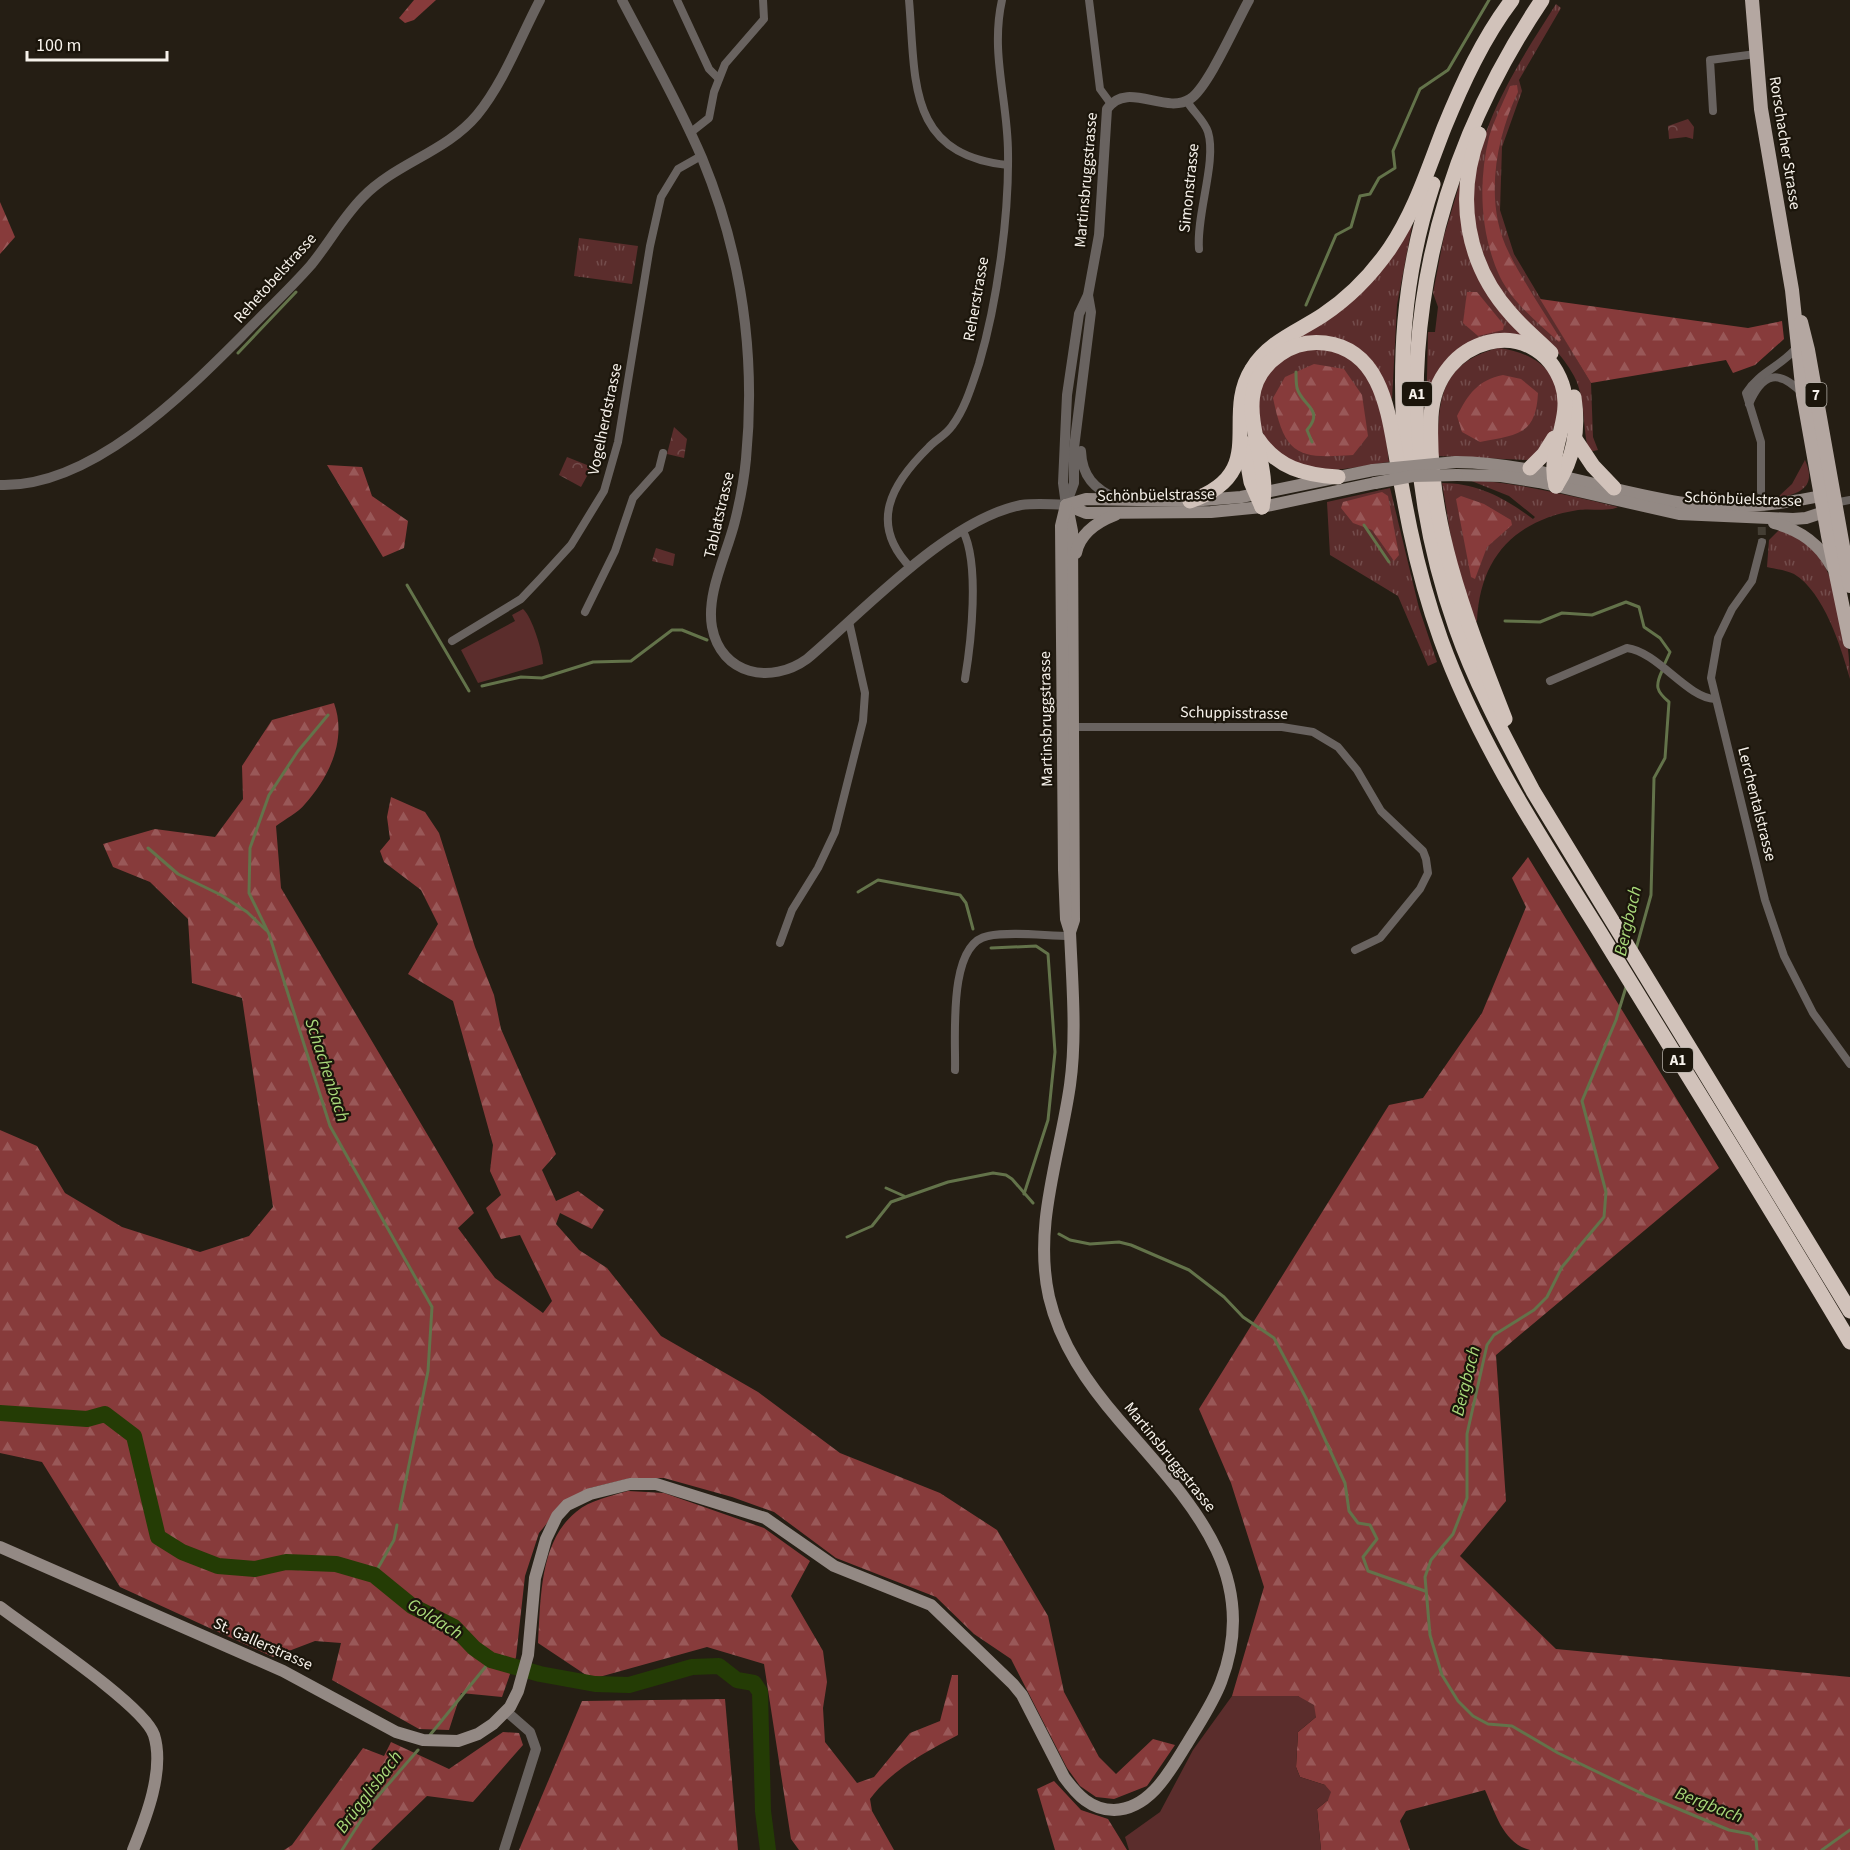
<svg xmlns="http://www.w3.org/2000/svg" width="1850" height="1850" font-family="'Source Sans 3',sans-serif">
<defs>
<pattern id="grass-tufts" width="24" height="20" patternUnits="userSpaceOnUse" patternTransform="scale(1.5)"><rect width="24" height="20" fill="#5b2d2c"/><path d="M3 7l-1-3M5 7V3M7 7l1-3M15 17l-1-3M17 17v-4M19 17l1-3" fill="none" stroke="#734c4b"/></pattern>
<pattern id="forest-firs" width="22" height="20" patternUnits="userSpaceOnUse" patternTransform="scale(1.5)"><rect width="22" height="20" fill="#873b3b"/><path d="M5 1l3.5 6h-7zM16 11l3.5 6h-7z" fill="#995858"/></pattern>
<pattern id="park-crowns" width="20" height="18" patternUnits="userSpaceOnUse" patternTransform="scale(1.5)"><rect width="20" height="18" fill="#5b2d2c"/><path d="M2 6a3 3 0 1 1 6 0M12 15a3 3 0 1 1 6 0" fill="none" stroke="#734c4b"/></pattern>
</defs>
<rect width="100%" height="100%" fill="#251e14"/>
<g fill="url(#grass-tufts)">
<path d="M 1556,4 L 1561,8 L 1519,80 L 1522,91 L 1502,147 L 1500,210 L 1514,254 L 1591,383 L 1593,437 L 1598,450 L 1589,452 C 1582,428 1586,398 1574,376 C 1555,340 1517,318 1495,283 C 1489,274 1487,262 1483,253 C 1450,163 1510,77 1556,4 Z"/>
<polygon points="1464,169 1466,226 1526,343 1461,352 1426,423 1428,332 1435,332 1438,307 1433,293 1444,236"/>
<polygon points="1412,226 1397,305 1392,400 1365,358 1292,343"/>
<polygon points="579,238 638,246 632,284 574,276"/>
<path d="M 1498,348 C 1544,353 1571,383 1553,430 C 1548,444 1541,454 1527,460 L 1438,456 C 1438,402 1438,364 1498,348 Z"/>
<path d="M 1306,349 C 1313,349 1322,348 1329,349 C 1379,360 1385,422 1389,462 C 1359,466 1322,477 1293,463 C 1257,447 1246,401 1271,370 C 1280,359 1293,354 1306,349 Z"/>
<path d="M 1805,460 C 1817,486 1801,494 1777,498 L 1792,484 Z"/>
<path d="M 1469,480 C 1520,483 1568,495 1618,507 C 1610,512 1590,508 1578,510 C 1515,520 1480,557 1477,621 L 1474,622 L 1455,562 L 1442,483 C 1477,483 1505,498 1533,519 L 1535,517 L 1509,496 Z"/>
<polygon points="1390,488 1419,608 1437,662 1428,666 1398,596 1330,555 1327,502"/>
<path d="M 1779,530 C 1788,533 1801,536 1808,543 C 1837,570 1850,640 1850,679 C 1841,647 1824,592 1794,574 C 1786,570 1775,569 1767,567 L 1769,540 Z"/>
</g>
<g fill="url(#forest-firs)">
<polygon points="414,0 436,0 414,20 405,23 399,18"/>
<path d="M 1517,85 L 1518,92 C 1495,140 1484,204 1509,253 C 1524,283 1544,312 1561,340 L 1559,342 C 1538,323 1513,303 1500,277 C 1480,234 1478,183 1489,137 C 1494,120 1503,103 1510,86 Z"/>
<polygon points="0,202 15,237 0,254"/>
<polygon points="1467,292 1477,292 1504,325 1503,330 1478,336 1463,323"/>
<polygon points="1540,299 1748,328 1782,321 1784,339 1755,365 1733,373 1726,360 1591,383"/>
<path d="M 1314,364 L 1344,369 L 1362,395 L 1368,436 L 1353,455 C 1298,459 1285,456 1273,398 L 1285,377 Z"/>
<path d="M 1503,375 L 1521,379 L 1538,393 C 1536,436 1516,435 1480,442 L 1462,432 L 1457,416 C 1468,394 1478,380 1503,375 Z"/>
<polygon points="327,465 362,467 372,496 408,521 404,548 383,557"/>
<polygon points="1382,492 1388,496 1399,555 1394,561 1372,530 1353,523 1341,508 1343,502"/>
<polygon points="1461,496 1484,504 1511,520 1512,525 1487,547 1475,579 1471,577 1456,499"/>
<path d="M 334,703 C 347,739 330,776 305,804 C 298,813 285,819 276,826 L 281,888 L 474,1213 L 458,1228 L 495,1278 L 543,1313 L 552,1301 L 520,1235 L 501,1239 L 486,1208 L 501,1195 L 490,1171 L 493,1145 L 453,1001 L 408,974 L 438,924 L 421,890 L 384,862 L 380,851 L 390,839 L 387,817 L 391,797 L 425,812 L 439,833 L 475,947 L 494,995 L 501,1029 L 556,1154 L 542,1170 L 556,1201 L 578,1191 L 604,1210 L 592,1229 L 560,1213 L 556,1224 L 579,1250 L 607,1268 L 661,1336 L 758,1392 L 840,1453 L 940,1493 L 997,1530 L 1048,1616 L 1064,1692 L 1099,1757 L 1116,1774 L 1153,1739 L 1175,1745 L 1147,1786 L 1114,1799 L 1096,1797 L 1080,1786 L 1067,1768 L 1011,1659 L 974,1634 L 936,1597 L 836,1558 L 774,1512 L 732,1497 L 664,1478 L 631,1478 L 590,1488 L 565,1501 L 539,1533 L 525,1576 L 516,1657 L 502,1697 L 461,1693 L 449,1730 L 419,1729 L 332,1680 L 341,1643 L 315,1641 L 273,1657 L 120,1587 L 42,1462 L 0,1453 L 0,1130 L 37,1146 L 65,1193 L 122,1227 L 200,1252 L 249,1236 L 273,1207 L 242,998 L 192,983 L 188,919 L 150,882 L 113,867 L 103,844 L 155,829 L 215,837 L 243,799 L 242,766 L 272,720 Z"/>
<path d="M 1528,857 L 1719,1168 L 1496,1355 L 1506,1501 L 1460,1556 L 1556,1649 L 1850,1677 L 1850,1850 L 1530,1850 C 1503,1843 1496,1814 1485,1790 L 1406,1811 L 1400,1821 L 1410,1850 L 1321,1850 L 1317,1809 L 1328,1800 L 1325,1785 L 1300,1777 L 1296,1767 L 1298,1732 L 1316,1717 L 1298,1696 L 1232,1696 L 1264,1587 L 1231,1483 L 1199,1409 L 1389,1105 L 1423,1098 L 1482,1013 L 1526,907 L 1512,878 Z"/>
<path d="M 628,1491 L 664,1493 L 764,1528 L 810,1561 L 791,1596 L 823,1651 L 827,1682 L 823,1708 L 825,1742 L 857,1783 L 874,1777 L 910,1733 L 940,1721 L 952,1675 L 958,1675 L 958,1735 C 927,1751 891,1770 870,1799 L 872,1811 L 894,1850 L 799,1850 L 791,1839 L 764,1664 L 707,1647 L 592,1679 L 538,1643 C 541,1599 539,1542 576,1512 C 590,1500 611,1496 628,1491 Z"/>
<polygon points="725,1699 738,1850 519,1850 582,1701"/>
<polygon points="503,1732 519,1733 523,1745 473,1802 427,1796 371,1850 284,1850 292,1845 363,1748 384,1756 391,1742 449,1769"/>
<polygon points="1054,1781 1081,1810 1108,1819 1127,1850 1055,1850 1037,1789"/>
</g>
<g fill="url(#park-crowns)">
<polygon points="1688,119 1694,127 1693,139 1686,137 1669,139 1668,126"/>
<polygon points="674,427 687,439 684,458 667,454"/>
<polygon points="567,457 592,467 581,487 559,475"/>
<polygon points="656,548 675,554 673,566 652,561"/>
</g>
<g fill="#5b2d2c">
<path d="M 523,609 C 532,616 543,653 543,664 L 478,683 L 461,650 L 515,621 L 512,615 Z"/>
<polygon points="1232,1696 1298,1696 1314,1705 1316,1717 1298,1732 1296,1767 1300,1777 1325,1785 1331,1792 1328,1800 1317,1809 1321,1850 1129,1850 1125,1837 1160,1812 1193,1750"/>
</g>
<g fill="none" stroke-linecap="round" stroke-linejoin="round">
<g stroke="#63734a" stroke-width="3">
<polyline points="1306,305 1336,235 1351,227 1360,196 1370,194 1379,178 1395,168 1393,151 1420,89 1448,70 1489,0"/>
<polyline points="238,353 296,292"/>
<path d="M 1296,372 C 1296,377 1296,383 1297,388 C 1302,406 1325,409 1307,430 L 1312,442"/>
<polyline points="1364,525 1389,562"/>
<polyline points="407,585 469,691"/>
<polyline points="1505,621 1540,622 1562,613 1592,615 1626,602 1639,607 1644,627 1660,638 1670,652 1665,663"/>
<polyline points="482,686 521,677 542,678 593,662 631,661 672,630 682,630 707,640"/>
<polyline points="328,715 298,751 269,795 250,848 249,893 269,934 330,1126 432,1307 428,1371 400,1509"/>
<polyline points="148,848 178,874 221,895 247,912 266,930"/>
<polyline points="858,892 878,880 960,895 966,903 973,929"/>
<polyline points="991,948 1036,946 1048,954 1055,1052 1048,1120 1024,1194"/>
<path d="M 1636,949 L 1651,895 L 1654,778 L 1665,758 L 1669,702 C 1656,691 1655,686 1662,671"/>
<polyline points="1626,987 1616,1020 1582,1101 1606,1192 1604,1217 1562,1267 1547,1297 1534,1310 1494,1335 1487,1345 1467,1434 1467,1498 1453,1534 1431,1560 1425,1577 1430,1635 1442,1675 1458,1701 1473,1716 1488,1724 1512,1726 1558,1753 1645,1795 1729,1830 1750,1834 1756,1840 1757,1850"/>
<polyline points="886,1188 904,1196"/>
<polyline points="1059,1234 1070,1240 1090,1244 1119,1242 1131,1245 1189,1270 1224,1297 1243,1317 1274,1338 1306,1398 1345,1483 1349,1511 1358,1523 1370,1525 1377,1539 1363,1557 1368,1571 1425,1591"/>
<polyline points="847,1237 872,1226 891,1202 948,1182 993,1173 1006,1175 1012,1179 1033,1203"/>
<polyline points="374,1575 394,1540 397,1525"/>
<polyline points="430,1735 491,1660"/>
<polyline points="342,1850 372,1803 418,1750"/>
<polyline points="1822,1850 1850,1830"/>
</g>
<polyline stroke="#243c05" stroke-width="16" points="0,1413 87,1419 105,1414 134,1436 158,1537 182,1552 218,1566 255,1569 286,1562 336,1564 374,1575 412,1606 454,1627 474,1648 491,1660 540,1674 595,1684 629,1685 692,1667 719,1666 737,1680 754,1683 760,1692 763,1811 768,1850"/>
<polyline stroke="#443e34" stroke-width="8" stroke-dasharray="8 4" stroke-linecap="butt" points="1761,491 1762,542"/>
<g stroke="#696360" stroke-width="8">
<polyline points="677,0 709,69 718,78"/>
<path d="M 909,0 C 916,79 906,155 1008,165"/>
<polyline points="1089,0 1100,89 1111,104"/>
<path d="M 1187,101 C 1193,112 1204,120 1208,132 C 1217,161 1196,215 1199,249"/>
<polyline points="1713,111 1710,60 1756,54"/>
<polyline points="690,133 709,118 714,92 725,64 764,19 763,0"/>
<path d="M 1749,404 C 1763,372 1779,369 1803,394"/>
<path d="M 1761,491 L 1761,442 L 1746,393 C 1759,372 1782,366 1797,347"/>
<polyline points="1834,503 1850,500"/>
<path d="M 963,531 C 980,564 971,643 965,679"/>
<polyline points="1762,542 1752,581 1732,609 1718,638 1711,678 1765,900 1784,956 1813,1013 1850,1064"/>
<path d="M 911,568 C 868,524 891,484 929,447 C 936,439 945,436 952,426 C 965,409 972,385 979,364 C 997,303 1009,217 1008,153 C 1008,101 990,53 1002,0"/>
<polyline points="585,612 615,551 633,498 659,469 663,453"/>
<polyline points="452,641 521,599 540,579 571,545 604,491 618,442 650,246 661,197 678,169 701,156"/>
<path d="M 1550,681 L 1627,648 C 1658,652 1687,698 1715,699"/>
<polyline points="1074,727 1282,727 1313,732 1338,747 1357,770 1381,811 1423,851 1426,859 1428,873 1420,889 1380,938 1355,950"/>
<polyline points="780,943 792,910 818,868 835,832 863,721 865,693 849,622"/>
<path d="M 955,1070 C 956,1040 947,943 988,936 C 1012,931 1046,936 1071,936"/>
</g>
<g stroke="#696360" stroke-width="10">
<path d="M 622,0 C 649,52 679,104 702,158 C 742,255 756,355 746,459 C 744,480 740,501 735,521 C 727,554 706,593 712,627 C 721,675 771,685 807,659 C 864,611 947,520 1021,505 C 1036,503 1051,504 1066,505"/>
<path d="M 1081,451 C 1082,476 1094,489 1117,499"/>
<path d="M 0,485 C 90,488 182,396 241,337 C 264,313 289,290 311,265 C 329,243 343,217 363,197 C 396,163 446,152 477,115 C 504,82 520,38 540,0"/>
<polyline points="1067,502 1074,483 1074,448 1091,312 1088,295"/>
<path d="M 1066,505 L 1063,483 L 1067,395 L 1079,314 L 1088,295 L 1099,235 L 1107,109 C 1127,80 1165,115 1190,99 C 1208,88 1237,21 1249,0"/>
<polyline points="504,1850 536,1749 530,1732 506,1711"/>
</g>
<g stroke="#938984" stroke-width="12">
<path d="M 1456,462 C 1537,463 1611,493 1690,504 C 1734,510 1778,505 1821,496"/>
<polyline points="1457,475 1501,476 1539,482 1679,514 1793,519 1806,518 1824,512"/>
<polyline points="1066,505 1086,513 1211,512 1262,507 1375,483"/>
<polyline points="1066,505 1086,499 1190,501 1241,497 1373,470"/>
<polyline points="1067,506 1072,531 1074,920 1070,932"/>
<path d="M 1774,523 C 1800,530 1819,543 1832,567"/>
<path d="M 1076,553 C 1080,533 1097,522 1115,515"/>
<path d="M 0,1547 L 283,1671 L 396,1732 L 423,1740 L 458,1741 L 478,1734 L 493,1724 L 510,1707 L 518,1691 L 528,1655 L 535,1578 L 546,1539 L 557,1516 L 567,1505 L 590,1494 L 630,1484 L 656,1484 L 765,1518 L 834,1566 L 931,1605 L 1013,1684 L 1022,1695 L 1064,1777 C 1077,1795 1091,1810 1114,1810 C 1151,1809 1171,1769 1188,1742 C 1200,1722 1213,1703 1221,1682 C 1264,1571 1184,1496 1119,1420 C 1088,1384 1060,1344 1049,1297 C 1033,1225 1060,1156 1070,1085 C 1077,1035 1072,982 1070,932 L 1066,919 L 1064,870 L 1061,526 L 1066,505"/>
<path d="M 0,1607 C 30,1630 144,1705 154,1735 C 165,1770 146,1818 133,1850"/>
</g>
<g stroke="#b4a7a1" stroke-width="14">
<polyline points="1752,0 1761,109 1792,290 1803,395 1828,536 1850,642"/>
<polyline points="1801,322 1808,350 1850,586"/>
</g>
<g stroke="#d1c2ba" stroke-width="15">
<path d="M 1542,0 C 1415,189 1380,411 1456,628 C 1476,685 1505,738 1533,791 L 1850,1311"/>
<path d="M 1479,134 C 1455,197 1466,264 1511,314 C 1523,328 1538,340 1551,353"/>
<path d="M 1258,439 C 1277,468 1305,475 1338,477"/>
<polyline points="1575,439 1593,466 1614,488"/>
<polyline points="1244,443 1251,482 1262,507"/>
<path d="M 1406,463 C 1398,364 1402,279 1433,184"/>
<polyline points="1530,468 1544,454 1554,438"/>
<path d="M 1556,486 C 1574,458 1579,430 1574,397"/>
<path d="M 1190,501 C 1271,473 1221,418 1252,369 C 1268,342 1299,331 1323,315 C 1350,297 1372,274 1390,248 C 1415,211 1428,169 1444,128 C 1462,84 1483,38 1512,0"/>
<path d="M 1262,507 C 1274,455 1222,394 1280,354 C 1293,345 1309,341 1325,343 C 1381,350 1388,411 1396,455 C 1400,479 1405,504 1410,529 C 1418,567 1428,604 1441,640 C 1478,743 1543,841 1601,934 C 1684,1070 1769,1205 1850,1342"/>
<path d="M 1505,719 C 1468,624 1426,521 1431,417 C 1435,335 1536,311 1562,384 C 1574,419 1546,451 1556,486"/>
</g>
<g stroke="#938984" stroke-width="12">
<polyline points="1373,470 1456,462"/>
<polyline points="1375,483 1413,476 1457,475"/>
</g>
</g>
<g text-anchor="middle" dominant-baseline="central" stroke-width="4.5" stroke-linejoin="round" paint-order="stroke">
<g fill="#1b150b" stroke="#b5b0a8" stroke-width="1.5">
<rect x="1402" y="382" width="30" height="24" rx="4.5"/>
<rect x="1805.5" y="383" width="21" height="24" rx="4.5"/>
<rect x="1663" y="1048" width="30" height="24" rx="4.5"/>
</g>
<g font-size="15" font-weight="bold" fill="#f7f2eb">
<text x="1417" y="394">A1</text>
<text x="1816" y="395">7</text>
<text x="1678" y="1060">A1</text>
</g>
<g font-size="16" fill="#f7f2eb" stroke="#1b150b">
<text transform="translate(1785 143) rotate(81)">Rorschacher Strasse</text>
<text transform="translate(1086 180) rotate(-85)">Martinsbruggstrasse</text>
<text transform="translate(1189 188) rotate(-84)">Simonstrasse</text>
<text transform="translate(275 278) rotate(-48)">Rehetobelstrasse</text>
<text transform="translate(976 299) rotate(-80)">Reherstrasse</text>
<text transform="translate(605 419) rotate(-78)">Vogelherdstrasse</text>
<text transform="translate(1156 495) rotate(-1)">Schönbüelstrasse</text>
<text transform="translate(1743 499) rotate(2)">Schönbüelstrasse</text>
<text transform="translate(719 515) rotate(-77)">Tablatstrasse</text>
<text transform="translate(1234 713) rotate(1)">Schuppisstrasse</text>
<text transform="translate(1046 719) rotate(-91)">Martinsbruggstrasse</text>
<text transform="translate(1757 804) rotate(76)">Lerchentalstrasse</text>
<text transform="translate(1170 1457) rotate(51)">Martinsbruggstrasse</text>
<text transform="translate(263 1644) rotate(24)">St. Gallerstrasse</text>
</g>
<g font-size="18" font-style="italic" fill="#a9d97a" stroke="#1b150b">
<text transform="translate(1628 921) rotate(-77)">Bergbach</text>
<text transform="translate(327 1070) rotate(72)">Schachenbach</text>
<text transform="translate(1466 1381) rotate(-76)">Bergbach</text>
<text transform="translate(435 1619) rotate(32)">Goldach</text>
<text transform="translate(369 1792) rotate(-53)">Brügglisbach</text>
<text transform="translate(1709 1805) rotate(21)">Bergbach</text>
</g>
</g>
<path d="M27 51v9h140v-9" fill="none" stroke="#f7f2eb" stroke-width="3"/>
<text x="36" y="51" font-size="18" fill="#f7f2eb" stroke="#1b150b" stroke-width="4.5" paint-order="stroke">100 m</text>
</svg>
